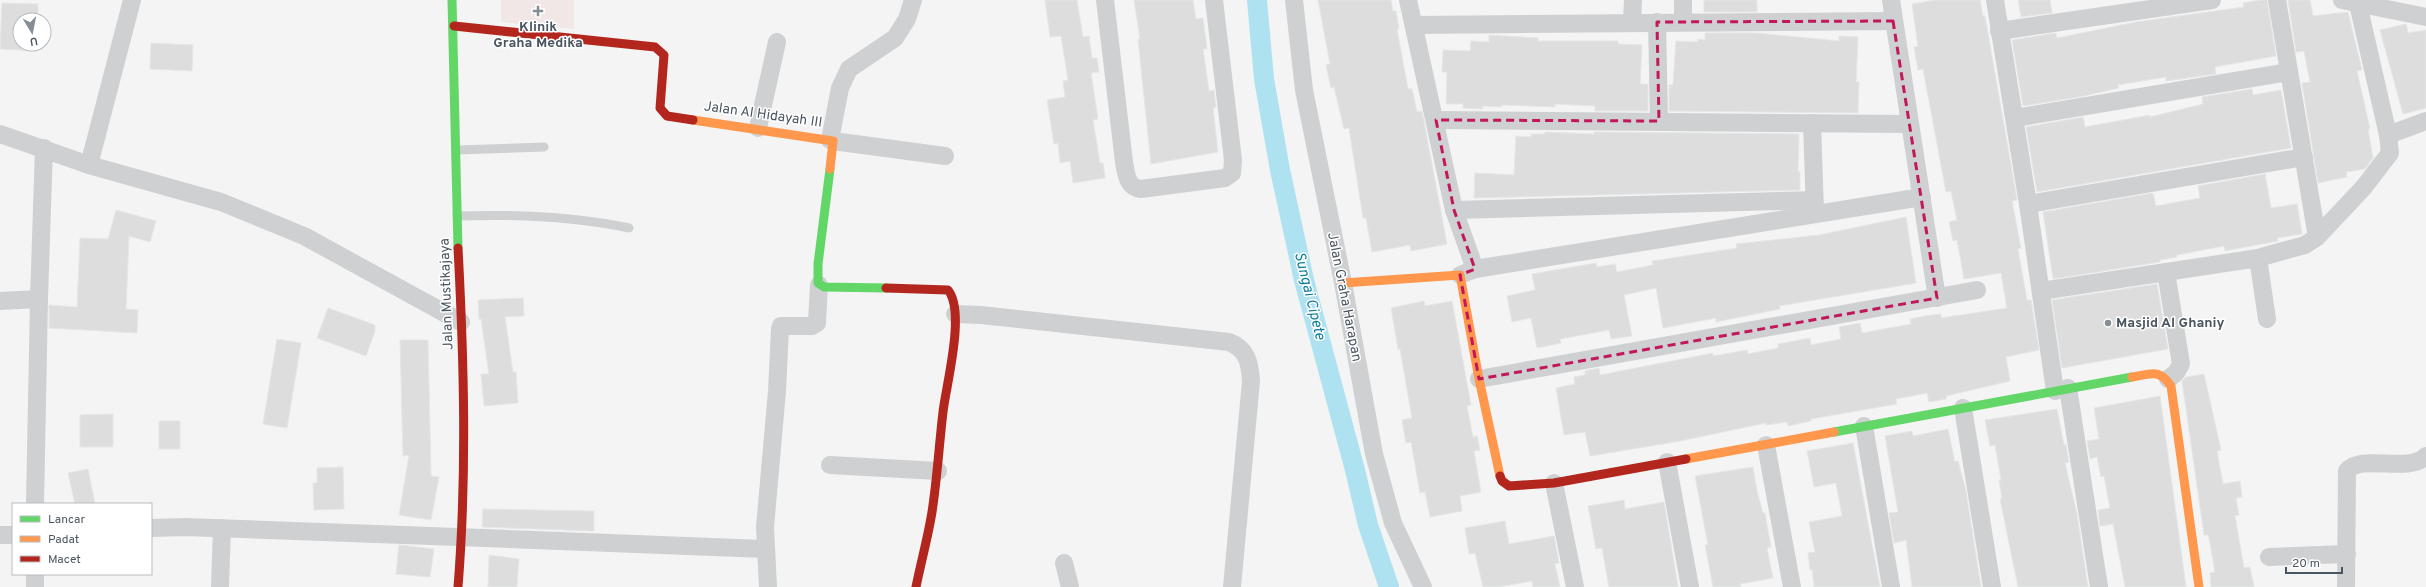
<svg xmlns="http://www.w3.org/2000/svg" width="2426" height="587" font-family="Overpass,sans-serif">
<rect width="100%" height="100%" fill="#f4f4f4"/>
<polygon fill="#f1e7e6" points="501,0 574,0 574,29 501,22"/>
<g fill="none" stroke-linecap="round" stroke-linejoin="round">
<polyline stroke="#aee2f0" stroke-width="20" points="1257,0 1264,79 1280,170 1304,280 1355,470 1368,525 1389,587"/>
</g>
<g fill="#ddddde" stroke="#e5e6e7">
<polygon points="1045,0 1077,0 1083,37 1089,36 1092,58 1097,58 1099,72 1091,73 1098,119 1093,120 1100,163 1103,163 1105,178 1073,183 1070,161 1060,163 1058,143 1054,144 1047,100 1065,97 1063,81 1068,80 1061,36 1050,37"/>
<polygon points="1134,0 1193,0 1196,19 1203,18 1207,49 1203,49 1209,91 1214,90 1216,107 1213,108 1218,152 1151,164 1138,39 1140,39"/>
<polygon points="1318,0 1391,0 1393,11 1396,11 1399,29 1397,29 1408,89 1412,89 1417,112 1422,111 1447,244 1411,251 1410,245 1372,252 1366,218 1363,218 1349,128 1344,129 1334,87 1331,88 1326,65 1330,64"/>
<rect x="1704" y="0" width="53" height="12"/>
<polygon points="1935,0 1980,0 1983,16 1985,16 2017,200 2012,201 2021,248 2018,249 2027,300 2031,300 2039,350 2006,357 2010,381 1946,396 1946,399 1929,402 1927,393 1896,399 1897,404 1811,419 1811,421 1788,426 1787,422 1766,425 1766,423 1680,441 1590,456 1585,432 1564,435 1556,388 1575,384 1574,377 1585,375 1585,371 1599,368 1600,375 1713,353 1713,356 1747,350 1748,354 1778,348 1778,344 1810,338 1811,345 1841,339 1839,327 1860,323 1862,333 1911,324 1910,319 1925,316 1941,314 1941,318 2007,308 2001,273 1964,279 1957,240 1953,241 1949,222 1957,220 1951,191 1946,192 1923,69 1918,70 1914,47 1918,46 1912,4"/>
<polygon points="2018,0 2050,0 2052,13 2021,17"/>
<polygon points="2260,0 2267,0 2276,56 2215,67 2216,74 2166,81 2166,77 2118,85 2119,88 2079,97 2023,106 2012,40 2056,33 2057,38 2136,22 2244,7 2243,3"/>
<polygon points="2288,0 2310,0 2313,16 2348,12 2362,70 2357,71 2370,129 2368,129 2373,158 2365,169 2346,172 2347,177 2318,183 2302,83 2310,82 2304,51 2296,52"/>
<polygon points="2,3 38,4 38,20 20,20 20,44 37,44 37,51 0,49"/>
<polygon points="2406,24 2408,33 2426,30 2426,108 2403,114 2380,30"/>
<polygon points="1705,33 1757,33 1839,41 1839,36 1858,37 1856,82 1859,82 1858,113 1669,111 1669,85 1673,85 1676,41 1698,42 1698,39 1705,40"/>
<polygon points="1489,35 1538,38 1538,41 1618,41 1618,44 1642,45 1640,84 1648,84 1648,111 1595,111 1595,106 1555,104 1555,107 1502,105 1502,107 1483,106 1483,109 1463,108 1463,104 1446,104 1447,72 1442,72 1443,50 1470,51 1471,41 1489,42"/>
<polygon points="151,43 193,45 192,71 150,69"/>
<polygon points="2252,89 2253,95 2281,90 2291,148 2037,192 2026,127 2083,117 2085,127 2150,115 2150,117 2203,104 2202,97"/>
<polygon points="1545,132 1594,134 1594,132 1799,134 1798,171 1800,172 1800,190 1474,198 1475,173 1514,175 1516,136 1531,137 1531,134 1545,134"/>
<polygon points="2265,174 2271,208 2297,204 2302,234 2277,238 2278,241 2225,251 2224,246 2177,255 2177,257 2160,260 2160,262 2053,279 2043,212 2153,193 2156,206 2200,198 2198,186"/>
<polygon points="116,210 156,221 150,242 129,236 126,309 138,310 137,333 49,328 49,305 77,307 80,238 108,239"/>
<polygon points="1906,217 1916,283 1779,306 1780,309 1716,322 1716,318 1663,328 1656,288 1624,295 1632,336 1611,339 1609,330 1560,339 1561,343 1537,348 1531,318 1512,322 1507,296 1535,290 1532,274 1596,263 1597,267 1615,264 1617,272 1653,265 1652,261 1737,248 1736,244 1819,235"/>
<polygon points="2157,284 2168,349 2062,368 2052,300"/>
<polygon points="523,298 524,316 505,317 513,372 516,372 518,403 484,406 481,374 489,374 481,319 479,319 478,300"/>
<polygon points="1424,301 1425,306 1452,301 1471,405 1467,406 1473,437 1477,436 1480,450 1474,451 1481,492 1460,496 1462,511 1430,517 1425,492 1420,493 1411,442 1406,443 1402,420 1412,418 1400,349 1398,349 1391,308"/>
<polygon points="328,308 375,325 375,331 366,356 317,338"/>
<polygon points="277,339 301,343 287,428 263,424"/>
<polygon points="400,340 428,340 431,476 439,477 431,520 399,515 409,455 403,456"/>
<polygon points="2204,374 2221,450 2217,451 2223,484 2240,481 2242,497 2236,498 2239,515 2235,516 2244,568 2250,567 2254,587 2211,587 2210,573 2215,572 2209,538 2208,535 2204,535 2182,381 2186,377"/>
<polygon points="2160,396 2186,587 2125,587 2113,524 2100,526 2098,510 2110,508 2104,476 2101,477 2097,457 2090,459 2087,441 2099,439 2094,408"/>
<polygon points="2057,409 2064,445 2066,445 2069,462 2065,463 2077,514 2088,587 2018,587 2000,499 2002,498 1999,480 2001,480 1995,445 1990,446 1985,420"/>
<polygon points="113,414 113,447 80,447 80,415"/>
<rect x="159" y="421" width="21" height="28"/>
<polygon points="1948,429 1955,462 1958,461 1966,491 1981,587 1912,587 1906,540 1894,543 1889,513 1898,512 1885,436 1912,431 1913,436"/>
<polygon points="1853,443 1880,587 1814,587 1812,569 1810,570 1808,553 1815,552 1809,522 1842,516 1836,483 1814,487 1807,451"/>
<polygon points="343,467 344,509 314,510 313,483 317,483 317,468"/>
<polygon points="1753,467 1757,491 1763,513 1765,513 1771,547 1767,548 1773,578 1740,584 1741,587 1713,587 1705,545 1708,545 1695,476"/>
<polygon points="88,469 95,504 75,504 68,473"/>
<polygon points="1624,500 1625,509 1664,502 1678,587 1609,587 1602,548 1596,549 1588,506"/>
<polygon points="483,509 594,511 594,531 482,527"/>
<polygon points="1505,521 1509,544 1554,536 1559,563 1555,564 1560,587 1533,587 1532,581 1499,587 1483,587 1475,553 1469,554 1465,528"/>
<polygon points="399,545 434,549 430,577 396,574"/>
<polygon points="489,555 519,559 517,587 488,587"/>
</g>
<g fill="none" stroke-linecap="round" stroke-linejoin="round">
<g stroke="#ced0d2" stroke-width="9">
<polyline points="457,150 544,147"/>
<path d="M 457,216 C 515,214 572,216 629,228"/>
</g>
<g stroke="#ced0d2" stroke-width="18">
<path d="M 1105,0 L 1124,162 C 1126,173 1127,188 1141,189 L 1225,178 L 1232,173 L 1233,160 L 1214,0"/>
<polyline points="1294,0 1304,90 1343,283 1374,454 1393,523 1423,587"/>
<polyline points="1408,0 1454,210 1475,269"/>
<polyline points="1683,0 1683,22"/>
<polyline points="1891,0 1937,298"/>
<polyline points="1995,0 2028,204 2055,391"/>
<polyline points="2277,0 2317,237"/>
<polyline points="2342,0 2426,17"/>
<polyline points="1632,22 1633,0"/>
<polyline points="1657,22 1659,121"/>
<polyline points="1414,25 1893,21"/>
<polyline points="1999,31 2212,0"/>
<polyline points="2015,118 2289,72"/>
<polyline points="1436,120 1910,124"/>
<polyline points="1812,123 1815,212"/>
<polyline points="758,128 777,42"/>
<polyline points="0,134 89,165 221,202 304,236 461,322"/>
<polyline points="2388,135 2426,121"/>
<polyline points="830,140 840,88 849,69 895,38 907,19 913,0"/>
<polyline points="833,141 945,156"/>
<polyline points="89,165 132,0"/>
<polyline points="2028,204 2304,157"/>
<polyline points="1454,210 1814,200"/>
<polyline points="2258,258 2267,319"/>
<polyline points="2166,272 2181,364 2176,373 2168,379"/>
<polyline points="1460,275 1475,269 1922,197"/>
<polyline points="2041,291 2258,258 2305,245 2317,237 2364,187 2390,153 2388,135 2358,4"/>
<polyline points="0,301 39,299"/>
<path d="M 955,314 L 981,315 L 1229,342 C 1247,349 1250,363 1251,381 L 1232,587"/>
<polyline points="1479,379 1977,290"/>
<polyline points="2068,388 2099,587"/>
<polyline points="1963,408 1992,587"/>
<polyline points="1864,426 1891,587"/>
<polyline points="1766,445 1792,587"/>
<polyline points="1667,462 1690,587"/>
<polyline points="830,465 938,471"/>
<polyline points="1554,483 1575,587"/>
<polyline points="35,504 39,299 44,148"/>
<path d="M 151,528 L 185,527 C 379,535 572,540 766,549"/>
<polyline points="0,535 13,535"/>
<polyline points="2269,557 2347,554"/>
<polyline points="1064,563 1070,587"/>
<polyline points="35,574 35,587"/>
<polyline points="220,587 222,528"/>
<polyline points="768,587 765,527 777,391 780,329 781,326 812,326 817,323 819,285"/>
<path d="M 2346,587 L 2347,471 C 2361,453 2409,474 2426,456"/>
</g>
<g stroke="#63d668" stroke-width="9">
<polyline points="452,0 458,248"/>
<polyline points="830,169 818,264 818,283 824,287 886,288"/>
<polyline points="1834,432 2132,377"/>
</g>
<g stroke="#ff974d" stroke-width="9">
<polyline points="693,120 833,141 830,169"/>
<polyline points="1343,283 1460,275 1479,379 1500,476"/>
<path d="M 2132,377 C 2151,374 2159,368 2171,386 L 2199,587"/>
<polyline points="1686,459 1834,432"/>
</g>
<g stroke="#b3261e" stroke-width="9">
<polyline points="454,26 655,47 664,55 660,108 667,116 693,120"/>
<path d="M 886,288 L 948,290 C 966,312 946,385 943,412 C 939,446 937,480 932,512 C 928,537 921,562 916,587"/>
<polyline points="1500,476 1502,481 1509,486 1554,483 1686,459"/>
<path d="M 458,587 C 467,474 464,361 458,248"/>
</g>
</g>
<path fill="none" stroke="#c2185b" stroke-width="3" stroke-dasharray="8 5" stroke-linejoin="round" d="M 1893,21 L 1937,298 L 1479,379 L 1460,275 L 1475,269 L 1454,210 L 1436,120 L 1659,121 L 1657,22 Z"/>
<g fill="#868d94" stroke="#fff" stroke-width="1.5">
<path d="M536 5h4v4h4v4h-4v4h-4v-4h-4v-4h4z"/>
<circle cx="2108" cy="323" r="4"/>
</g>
<g text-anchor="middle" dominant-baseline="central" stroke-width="3" stroke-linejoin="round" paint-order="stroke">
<g font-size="14" font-weight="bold" fill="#4a5661" stroke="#fff">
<text x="538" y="27">Klinik<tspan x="538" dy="16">Graha Medika</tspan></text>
<text x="2116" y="323" text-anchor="start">Masjid Al Ghaniy</text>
</g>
<g font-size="14" fill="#4a5661" stroke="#fff">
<text transform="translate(763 115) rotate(8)">Jalan Al Hidayah III</text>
<text transform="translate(447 294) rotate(-92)">Jalan Mustikajaya</text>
<text transform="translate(1344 297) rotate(79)">Jalan Graha Harapan</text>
</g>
<g font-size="15" font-style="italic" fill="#0c7c9b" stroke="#fff">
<text transform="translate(1309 296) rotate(76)">Sungai Cipete</text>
</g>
</g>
<rect x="12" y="503" width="140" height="72" fill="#ffffff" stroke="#b7bbc0"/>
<rect x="20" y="516" width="20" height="6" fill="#63d668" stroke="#b7bbc0"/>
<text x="48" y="523" font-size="12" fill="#4a5661">Lancar</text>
<rect x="20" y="536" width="20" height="6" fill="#ff974d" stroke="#b7bbc0"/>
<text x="48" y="543" font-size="12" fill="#4a5661">Padat</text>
<rect x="20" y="556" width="20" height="6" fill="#b3261e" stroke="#b7bbc0"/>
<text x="48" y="563" font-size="12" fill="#4a5661">Macet</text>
<g transform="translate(32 32) rotate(170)"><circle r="19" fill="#ffffff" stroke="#b7bbc0"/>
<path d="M0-3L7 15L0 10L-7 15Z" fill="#868d94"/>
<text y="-6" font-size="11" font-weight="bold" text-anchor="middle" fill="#4a5661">U</text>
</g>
<path d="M2286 567v6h56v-6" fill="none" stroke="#4a5661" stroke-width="2"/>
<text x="2292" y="567" font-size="12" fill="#4a5661" stroke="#ffffff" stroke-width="3" paint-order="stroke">20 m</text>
</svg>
